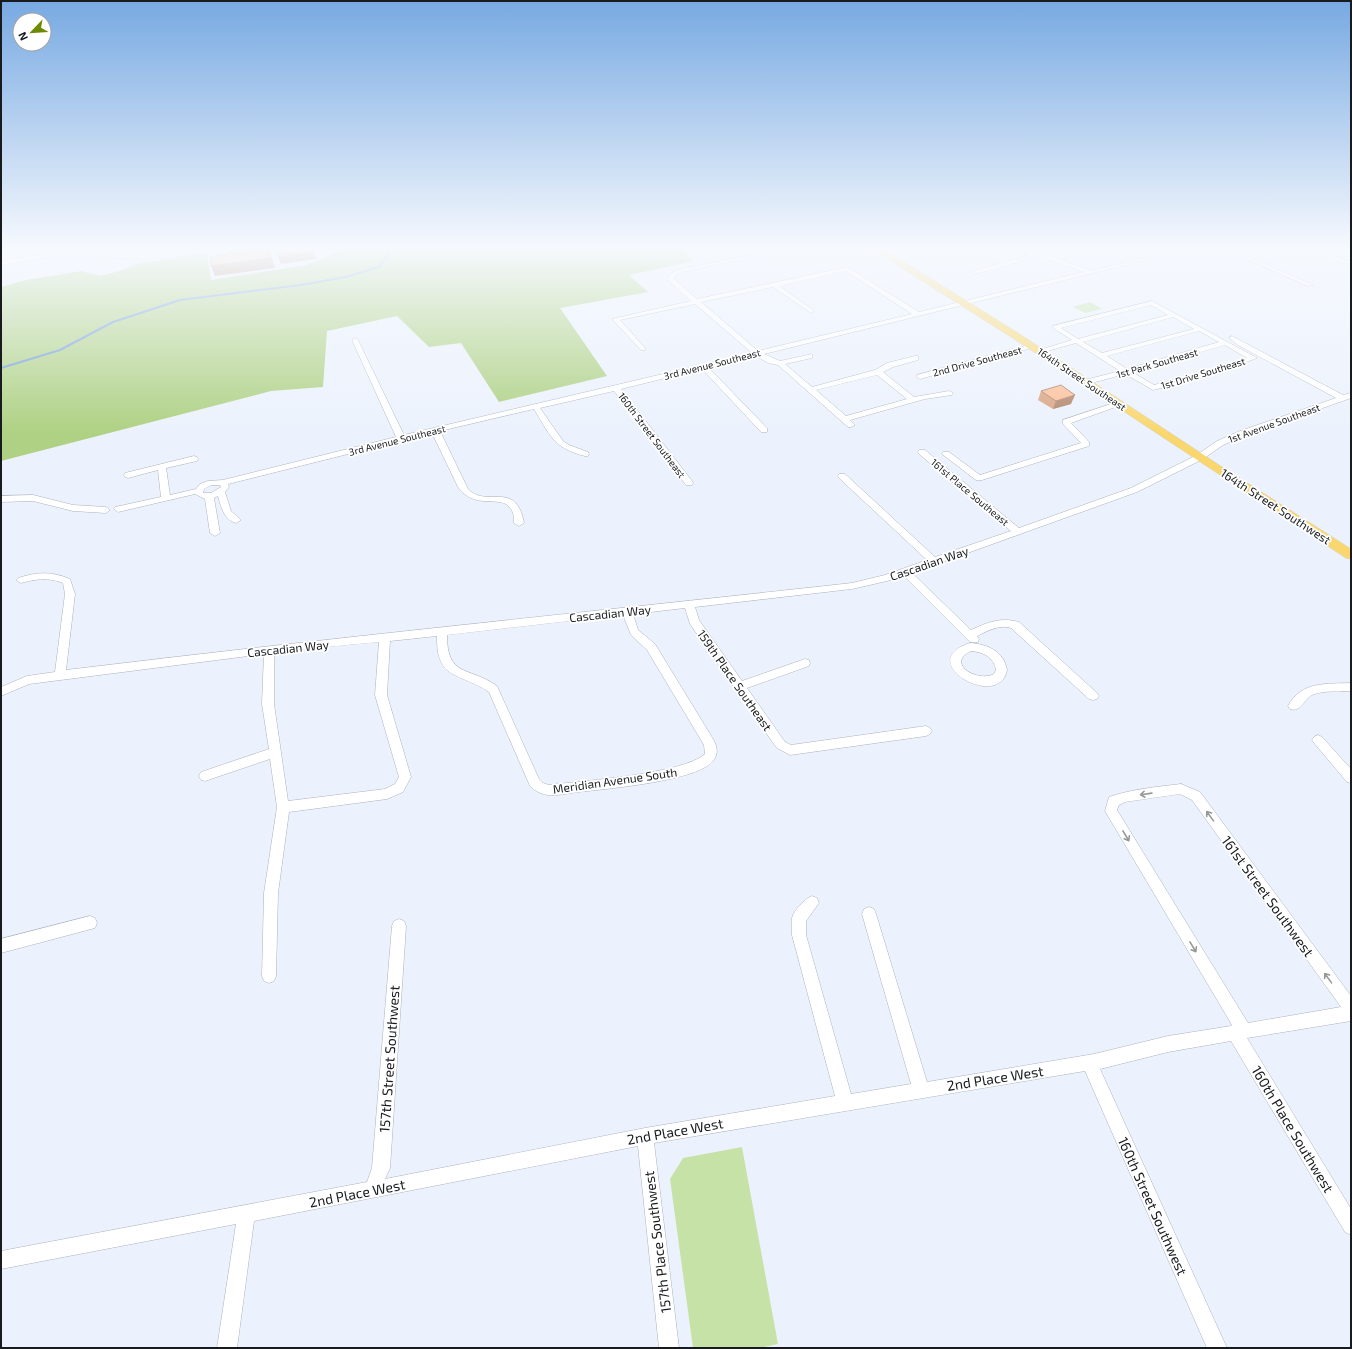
<svg xmlns="http://www.w3.org/2000/svg" width="1352" height="1349" font-family="'Exo 2',sans-serif">
<rect width="100%" height="100%" fill="#ecf2fd"/>
<g fill="#c7e2a7">
<polygon points="1090,302 1102,309 1085,313 1073,307"/>
<polygon points="742,1147 778,1344 760,1348 693,1348 670,1179 683,1158"/>
</g>
<polygon fill="#aed183" points="344,246 679,246 695,261 629,275 648,292 560,308 607,376 499,402 461,343 429,347 397,316 327,331 323,387 271,391 1,461 1,287 26,280 81,271 101,276 123,270 136,264 207,253 211,280 306,265 327,257 343,248"/>
<g fill="none" stroke-linecap="round" stroke-linejoin="round">
<polyline stroke="#6d98da" stroke-width="2" points="1,368 60,350 113,322 180,300 301,285 346,277 379,267 387,256 391,246"/>
<defs>
<g id="minor">
<polygon points="27,246 33,246 31,256 69,252 148,255 174,253 224,246 235,246 174,257 148,259 69,256 43,258 1,265 1,261 25,257"/>
<polygon points="714,246 725,246 696,252 693,250"/>
<path d="M 798,246 L 807,246 L 681,272 L 674,277 L 674,279 L 697,299 L 847,267 L 919,312 L 1084,272 L 1035,255 C 1016,264 994,270 973,274 L 970,272 L 1020,258 L 1030,253 L 1015,247 L 1014,246 L 1021,246 L 1034,250 L 1044,246 L 1050,246 L 1040,252 L 1091,271 L 1195,246 L 1203,246 L 764,354 L 780,361 L 812,354 L 812,358 L 785,364 L 812,387 L 875,370 L 887,363 L 915,356 L 918,356 L 918,360 L 893,367 L 883,372 L 914,397 L 949,391 L 953,393 L 952,395 L 925,399 L 850,420 L 855,425 L 851,427 L 848,427 L 778,365 L 768,363 L 756,356 L 709,368 L 767,428 L 767,432 L 761,432 L 702,369 L 621,389 L 692,481 L 693,483 L 692,485 L 686,485 L 614,391 L 540,408 L 563,441 L 569,445 L 588,452 L 589,454 L 588,456 L 585,456 C 553,448 550,435 534,409 L 440,431 L 468,489 C 487,509 516,479 524,523 L 519,526 L 514,523 C 514,518 514,512 510,508 C 501,494 475,511 458,487 L 432,433 L 228,484 L 229,487 L 225,492 L 231,511 L 241,520 L 236,523 C 224,520 221,507 218,496 L 214,498 L 220,533 L 215,536 L 210,533 L 205,499 L 195,494 L 118,512 L 114,509 L 115,507 L 161,497 L 158,470 L 128,478 L 125,477 L 124,475 L 125,473 L 194,456 L 197,457 L 198,459 L 197,461 L 166,468 L 170,495 L 196,489 L 200,484 L 208,481 L 223,480 L 396,437 L 352,340 L 355,338 L 358,340 L 404,435 L 752,353 L 695,304 L 620,320 L 645,348 L 645,350 L 641,350 L 612,319 L 691,301 L 668,280 L 669,275 L 677,270 ZM 846,271 L 912,314 L 758,351 L 701,302 L 773,287 L 811,313 L 813,312 L 813,310 L 779,286 ZM 877,375 L 907,399 L 846,416 L 816,390 ZM 211,485 L 220,485 L 221,487 L 211,493 L 203,493 L 204,489 Z"/>
<polygon points="1216,246 1223,246 1313,285 1308,286"/>
<polygon points="1296,246 1303,246 1351,262 1348,264 1329,259"/>
<path d="M 1152,301 L 1257,358 L 1206,377 L 1153,390 L 1125,374 L 1088,384 L 1085,384 L 1085,380 L 1120,371 L 1076,343 L 1040,353 L 1036,351 L 1072,340 L 1053,328 L 1053,326 ZM 1151,305 L 1168,315 L 1078,339 L 1061,328 ZM 1173,317 L 1194,329 L 1102,353 L 1083,342 ZM 1199,331 L 1219,342 L 1127,369 L 1107,356 ZM 1225,345 L 1247,358 L 1200,373 L 1154,385 L 1132,372 Z"/>
<path d="M 1232,336 L 1343,395 L 1351,393 L 1351,398 L 1246,435 L 1223,445 L 1203,459 L 1137,492 L 912,573 L 971,630 C 988,622 1001,617 1019,622 L 1097,693 L 1099,696 L 1097,699 L 1093,700 L 1089,699 L 1011,628 C 999,624 988,631 977,636 L 979,639 L 978,642 L 970,642 L 904,576 L 887,581 L 852,589 L 695,607 L 699,620 L 742,681 L 805,659 L 809,660 L 810,663 L 809,666 L 747,688 L 785,742 L 791,745 L 926,726 L 930,728 L 932,731 L 930,734 L 926,736 L 790,755 L 777,748 L 771,740 L 690,624 L 685,608 L 633,614 L 638,630 L 655,644 L 713,739 C 717,746 719,754 713,761 C 698,781 605,789 578,792 C 569,793 557,796 548,795 C 541,794 535,791 530,786 L 489,692 C 460,672 436,681 437,636 L 390,641 L 387,695 L 411,777 L 403,792 L 387,799 L 289,812 L 278,893 L 276,976 L 274,981 L 269,983 L 264,981 L 262,976 L 264,893 L 277,807 L 270,759 L 205,781 L 201,780 L 199,776 L 201,772 L 269,749 L 262,704 L 264,654 L 29,684 L 1,696 L 1,687 L 27,676 L 55,672 L 65,594 L 63,583 C 48,577 36,579 21,583 L 16,580 L 18,578 C 37,572 51,571 70,579 L 75,594 L 66,670 C 328,638 590,612 852,583 L 885,575 L 927,560 L 839,478 L 838,476 L 839,474 L 845,474 L 935,557 L 1011,531 L 919,454 L 918,452 L 919,450 L 925,450 L 1019,528 L 1131,488 L 1197,455 L 1217,441 L 1240,431 L 1336,398 L 1238,345 L 1229,338 ZM 623,615 L 631,635 L 647,650 L 704,745 L 705,754 C 683,774 582,781 549,785 L 543,783 L 539,779 L 497,686 C 469,666 447,678 447,635 ZM 379,642 L 375,695 L 399,777 L 395,784 L 385,789 L 288,801 L 274,704 L 274,652 Z"/>
<polygon points="1033,344 1035,345 1035,347 920,379 916,377 917,375"/>
<polygon points="1117,402 1120,402 1124,404 1071,423 1089,442 1089,446 982,480 976,480 942,454 943,452 949,452 980,475 1081,443 1063,424 1063,420"/>
<polygon points="33,495 73,505 106,507 110,510 106,513 73,511 33,501 1,502 1,496"/>
<path d="M 970,643 C 987,644 1004,651 1007,670 C 999,712 912,661 970,643 ZM 971,651 C 983,652 994,657 996,670 L 994,674 C 977,683 945,663 971,651 Z"/>
<path d="M 1351,683 L 1351,691 C 1340,692 1323,690 1312,695 C 1304,699 1301,713 1290,709 L 1288,706 C 1301,681 1327,684 1351,683 Z"/>
<polygon points="1318,735 1322,737 1351,769 1351,783 1347,782 1314,743 1312,740 1314,737"/>
<path d="M 1181,784 L 1200,792 L 1351,996 L 1351,1021 L 1247,1038 L 1351,1209 L 1351,1235 L 1345,1232 L 1231,1041 L 1168,1052 L 1100,1069 L 1227,1348 L 1207,1348 L 1085,1071 L 654,1143 L 679,1348 L 659,1348 L 638,1146 L 254,1221 L 237,1348 L 217,1348 L 236,1224 L 1,1269 L 1,1251 L 367,1182 L 372,1168 L 392,926 L 394,921 L 399,919 L 404,921 L 406,926 L 390,1168 L 385,1179 L 645,1128 L 835,1096 L 792,935 C 792,930 791,923 792,918 C 794,910 805,899 812,896 L 817,898 L 819,903 L 806,921 L 806,935 L 851,1094 L 911,1084 L 862,914 L 864,909 L 869,907 L 874,909 L 876,914 L 927,1082 L 1094,1054 L 1168,1036 L 1231,1026 L 1232,1025 L 1105,811 L 1109,797 C 1132,789 1157,787 1181,784 ZM 1180,794 L 1192,800 L 1341,1007 L 1248,1023 L 1117,810 L 1119,805 L 1125,802 Z"/>
<polygon points="90,916 95,918 97,923 95,928 1,953 1,939"/>
</g>
<polygon id="major" points="867,246 876,246 898,258 1018,333 1222,467 1351,549 1351,559 1346,558 1011,337"/>
</defs>
<use href="#minor" stroke="#acb2bd" stroke-width="1"/>
<use href="#major" stroke="#d1d1d2" stroke-width="1"/>
<use href="#minor" fill="#fff" fill-rule="evenodd"/>
<use href="#major" fill="#fad76e" fill-rule="evenodd"/>
</g>
<polygon fill="#daa483" points="1041,391 1071,404 1053,409 1038,400"/>
<g fill="#b1866a">
<polygon points="268,248 272,258 275,268 215,276 211,266"/>
<polygon points="314,251 316,259 281,264 278,257"/>
<polygon points="1075,395 1071,404 1053,409 1056,401"/>
</g>
<g fill="#fdbf98" stroke="#b1866a">
<polygon points="275,246 312,246 314,251 278,257"/>
<polygon points="268,248 271,258 211,266 210,257 228,254 228,252"/>
<polygon points="1061,385 1075,395 1056,401 1041,391"/>
</g>
<defs><path id="oneway-shaft" d="M-6 0H5M1.5-3L5.5 0L1.5 3" fill="none" stroke-width="1.6" stroke-linecap="round" stroke-linejoin="round"/></defs>
<g stroke="#97989a">
<use href="#oneway-shaft" transform="translate(1146 794) rotate(172)"/>
<use href="#oneway-shaft" transform="translate(1210 816) rotate(-126)"/>
<use href="#oneway-shaft" transform="translate(1126 836) rotate(59)"/>
<use href="#oneway-shaft" transform="translate(1193 947) rotate(59)"/>
<use href="#oneway-shaft" transform="translate(1328 978) rotate(-126)"/>
</g>
<linearGradient id="sky" x2="0" y2="1"><stop stop-color="#77a9e2"/><stop offset="0.57" stop-color="#f6f9fe"/><stop offset="1" stop-color="#f6f9fe" stop-opacity="0"/></linearGradient>
<rect width="1352" height="434" fill="url(#sky)"/>
<g text-anchor="middle" dominant-baseline="central" stroke-width="3.5" stroke-linejoin="round" paint-order="stroke">
<g font-size="10" fill="#181a1e" stroke="#fff">
<text transform="translate(977 361) rotate(-15)">2nd Drive Southeast</text>
<text transform="translate(1157 363) rotate(-16)">1st Park Southeast</text>
<text transform="translate(712 364) rotate(-14)">3rd Avenue Southeast</text>
<text transform="translate(1203 373) rotate(-17)">1st Drive Southeast</text>
<text transform="translate(1082 379) rotate(34)">164th Street Southeast</text>
<text transform="translate(1274 423) rotate(-20)">1st Avenue Southeast</text>
<text transform="translate(652 435) rotate(53)">160th Street Southeast</text>
<text transform="translate(397 440) rotate(-14)">3rd Avenue Southeast</text>
<text transform="translate(970 492) rotate(40)">161st Place Southeast</text>
</g>
<g font-size="12" fill="#181a1e" stroke="#fff">
<text transform="translate(1276 506) rotate(33)">164th Street Southwest</text>
<text transform="translate(929 563) rotate(-19)">Cascadian Way</text>
<text transform="translate(610 613) rotate(-6)">Cascadian Way</text>
<text transform="translate(288 648) rotate(-6)">Cascadian Way</text>
<text transform="translate(735 680) rotate(55)">159th Place Southeast</text>
<text transform="translate(615 780) rotate(-8)">Meridian Avenue South</text>
</g>
<g font-size="14" fill="#181a1e" stroke="#fff">
<text transform="translate(1268 896) rotate(54)">161st Street Southwest</text>
<text transform="translate(389 1059) rotate(-86)">157th Street Southwest</text>
<text transform="translate(995 1078) rotate(-9)">2nd Place West</text>
<text transform="translate(1293 1129) rotate(59)">160th Place Southwest</text>
<text transform="translate(675 1131) rotate(-10)">2nd Place West</text>
<text transform="translate(357 1193) rotate(-11)">2nd Place West</text>
<text transform="translate(1153 1206) rotate(66)">160th Street Southwest</text>
<text transform="translate(657 1242) rotate(-97)">157th Place Southwest</text>
</g>
</g>
<rect width="1352" height="1349" fill="none" stroke="#181a1e" stroke-width="4"/>
<g transform="translate(32 32) rotate(245)"><circle r="19" fill="#ffffff" stroke="#a3a3a5"/>
<path d="M0-3L7 15L0 10L-7 15Z" fill="#6e8a03"/>
<text y="-6" font-size="11" font-weight="bold" text-anchor="middle" fill="#181a1e">N</text>
</g>
</svg>
